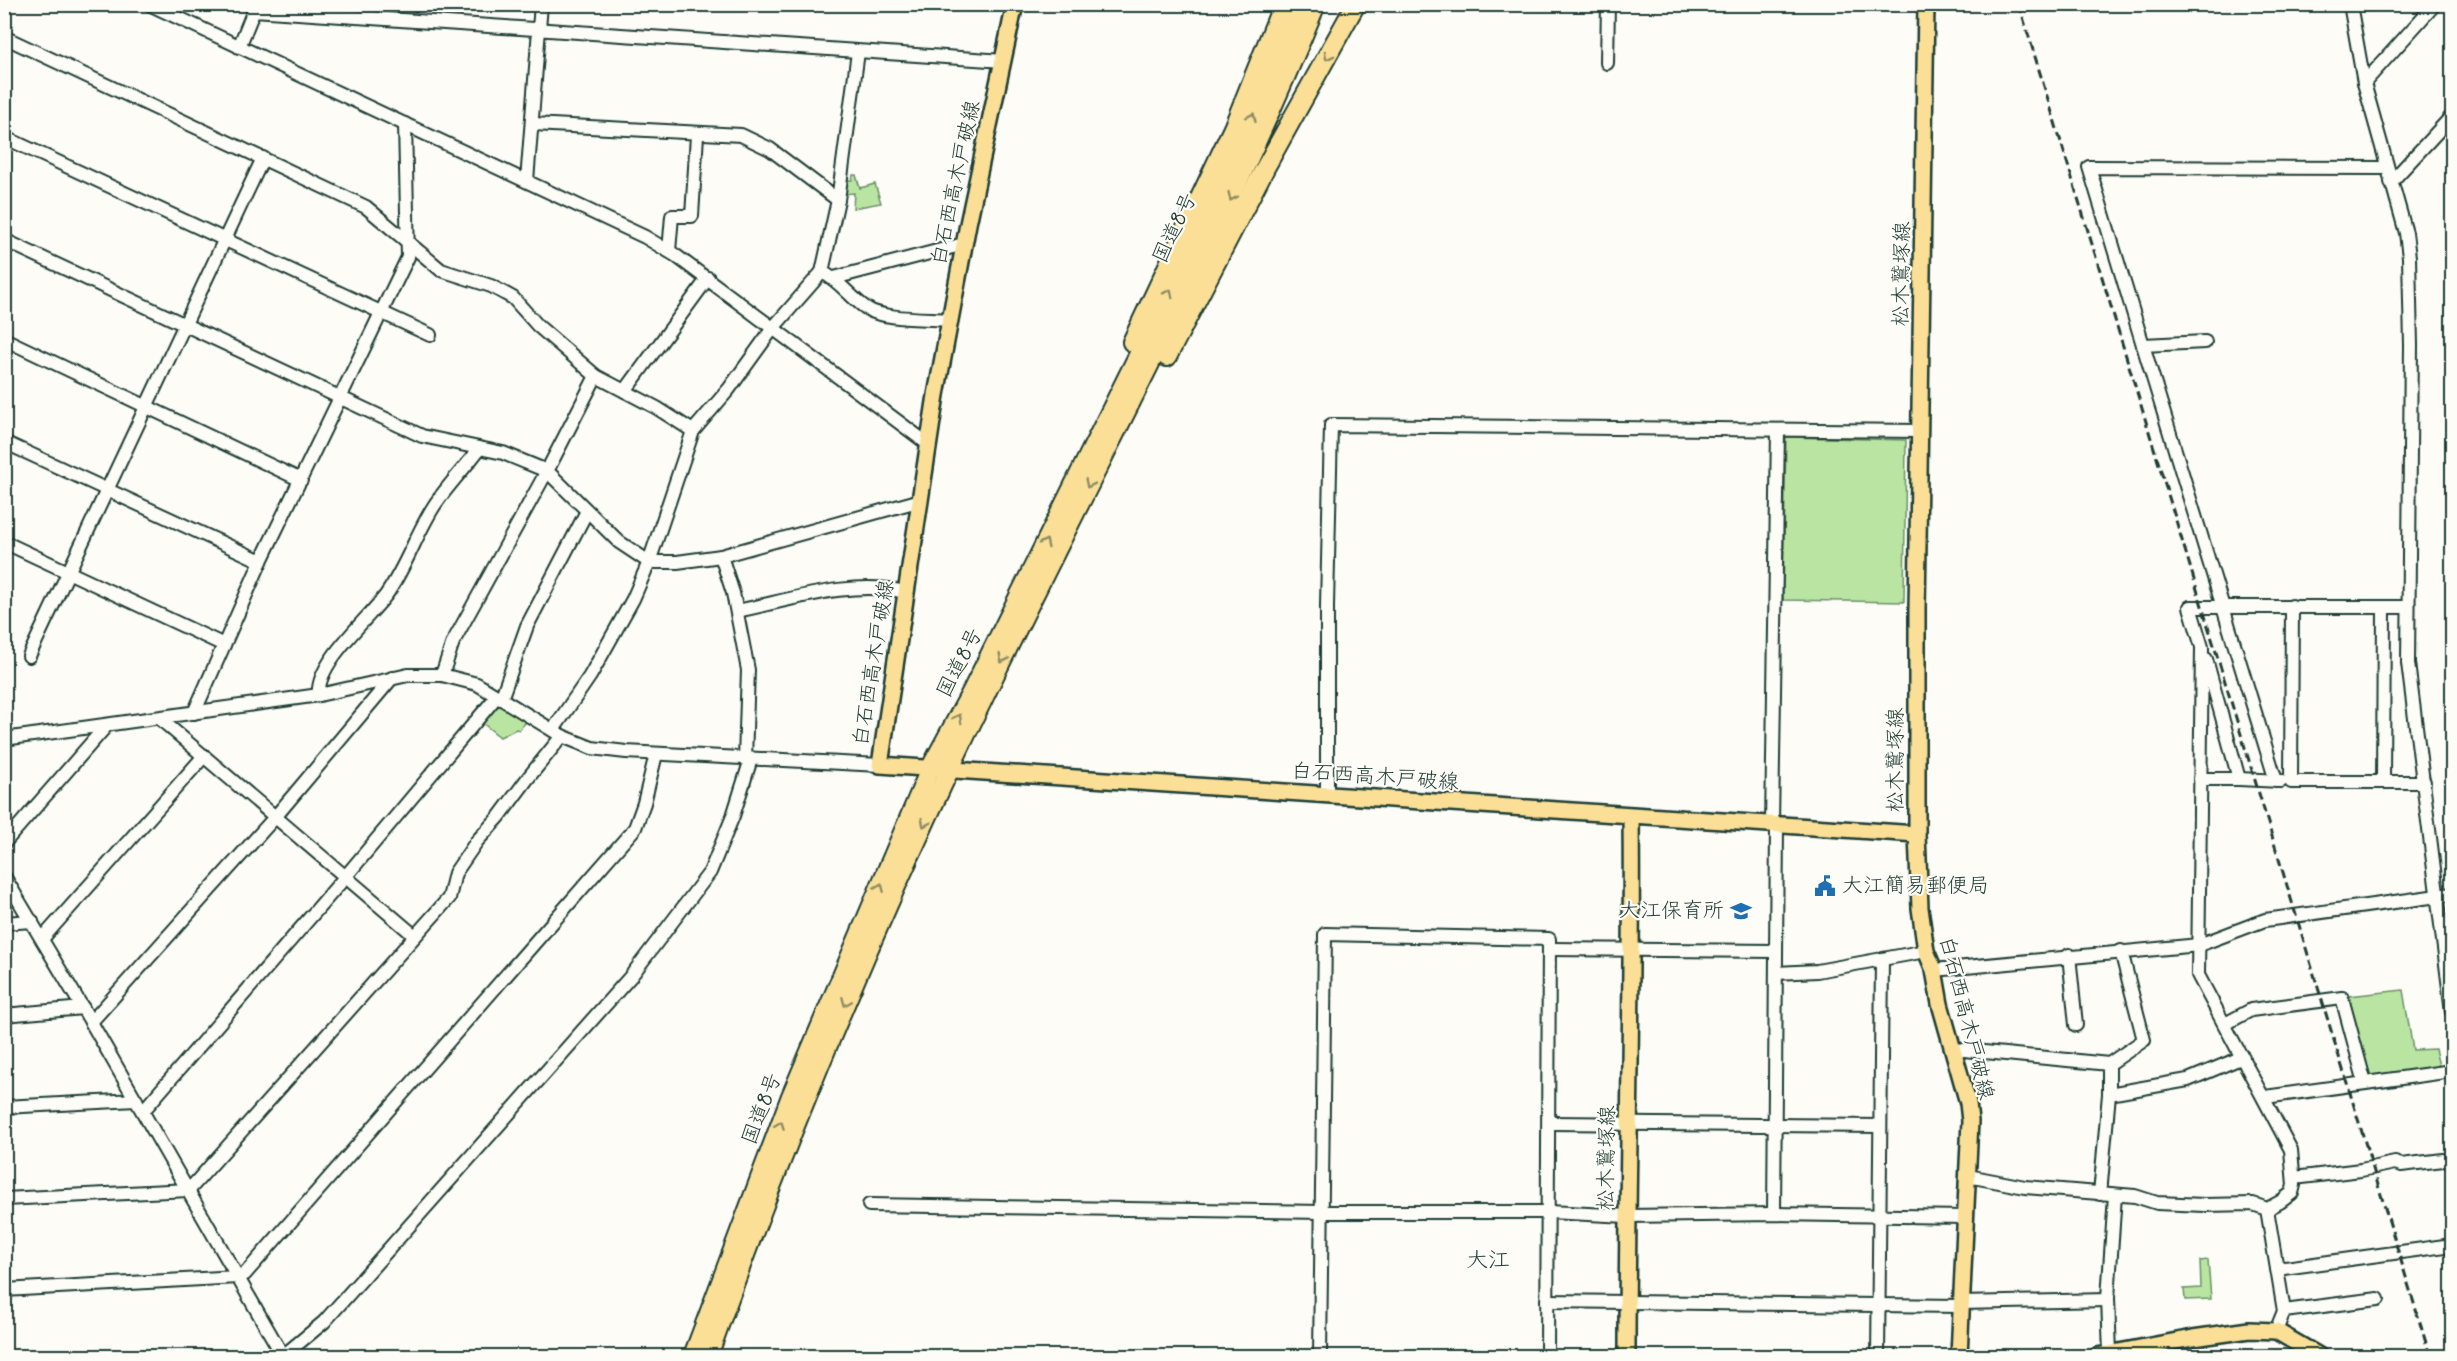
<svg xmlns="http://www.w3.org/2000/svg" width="2457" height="1361" font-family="Mynerve,'Klee One',sans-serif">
<rect width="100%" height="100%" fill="#fdfcf7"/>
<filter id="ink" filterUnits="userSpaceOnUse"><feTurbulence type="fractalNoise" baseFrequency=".0167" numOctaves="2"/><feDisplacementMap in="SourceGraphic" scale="12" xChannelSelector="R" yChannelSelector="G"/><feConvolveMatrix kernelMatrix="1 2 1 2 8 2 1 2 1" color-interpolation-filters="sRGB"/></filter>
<g filter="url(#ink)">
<g fill="#b9e4a1" stroke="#6c906a" stroke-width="1.5">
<polygon points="853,175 856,175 860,188 875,184 881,203 853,208 854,193 844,194 845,180 852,180"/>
<polygon points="1786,437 1906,440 1904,602 1783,600"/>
<polygon points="497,702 526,722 519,730 516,729 500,737 481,722"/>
<polygon points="2403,990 2413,1050 2435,1049 2439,1066 2373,1076 2368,1074 2348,1008 2349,996"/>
<polygon points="2208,1260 2211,1299 2185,1300 2184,1289 2201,1288 2200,1261"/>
</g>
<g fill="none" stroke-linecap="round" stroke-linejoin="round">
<defs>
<g id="minor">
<polyline points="149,4 645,237 675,255 928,444"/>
<polyline points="2350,4 2364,83 2406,233 2409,257 2411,345 2408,663 2452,1012"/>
<polyline points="4,37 366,207 441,270 491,286 513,298 538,326 596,376 657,408 693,431"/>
<polyline points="239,47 254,10 1004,61"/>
<polyline points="1607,63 1608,4"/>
<polyline points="2364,83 2435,4"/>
<polyline points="533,124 741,135 770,149 838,200"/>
<polyline points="4,137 430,335"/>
<polyline points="527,181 541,4"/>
<polyline points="2391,182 2452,116"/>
<polyline points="4,240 422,436 503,453 547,471 619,542 649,562 677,562 721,556 921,500"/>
<polyline points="669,251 672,216 692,216 697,135"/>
<path d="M 822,272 C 839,280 850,297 866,308 C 882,320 929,318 950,320"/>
<polyline points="834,278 964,244"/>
<polyline points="4,339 301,480"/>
<polyline points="2205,342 2143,345 2089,167 2387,168"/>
<polyline points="2143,345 2276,781"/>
<polyline points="625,391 708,278"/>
<polyline points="4,442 261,561"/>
<polyline points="4,542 224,645"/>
<polyline points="721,556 733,593 748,670 745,759"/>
<polyline points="2292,606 2291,782 2383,782 2384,608"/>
<path d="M 737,611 C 791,600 851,579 906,592"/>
<polyline points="29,656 263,158"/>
<polyline points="442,675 453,642 547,471 596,376"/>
<path d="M 319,695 C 315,664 368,619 386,595 C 406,567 416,534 434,506 C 447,486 465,468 479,449"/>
<polyline points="501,699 527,626 587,511"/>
<polyline points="194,713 261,561 408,257 405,124"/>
<polyline points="159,718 415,936"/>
<polyline points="553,730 590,676 633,599 649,562 693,431 729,389 773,328 822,272 838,200 858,52"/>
<polyline points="4,739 319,695 408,675 442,675 477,684 562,736 592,748 626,752 880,765"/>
<polyline points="2200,779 2239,779 2206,659"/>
<polyline points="2239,779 2281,781"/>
<polyline points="2383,782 2424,782"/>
<polyline points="1327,795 1327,606 1331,425 1920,431"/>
<polyline points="1772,825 1778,430"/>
<polyline points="4,843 107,725"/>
<polyline points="4,876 91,1022 283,1356"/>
<polyline points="4,923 32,921"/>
<polyline points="42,939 204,756"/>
<polyline points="1549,949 1776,951"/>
<polyline points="2069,955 2076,1025"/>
<polyline points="1934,970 2199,945 2265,920 2452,894"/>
<polyline points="1776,973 1817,971 1926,951"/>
<polyline points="4,1015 83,1008"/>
<polyline points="91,1022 276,816 392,678"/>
<polyline points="2225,1024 2251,1010 2342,998 2365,1083"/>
<polyline points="1954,1049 2109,1064 2109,1094 2100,1194"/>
<polyline points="2109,1064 2144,1040 2121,951"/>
<polyline points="2109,1094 2188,1080 2243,1057"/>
<polyline points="2265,1097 2452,1071"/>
<polyline points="4,1107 136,1100"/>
<polyline points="143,1111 346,876 497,696"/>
<polyline points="1550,1123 1880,1126"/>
<polyline points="1968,1176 2025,1187 2135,1196 2157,1203 2205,1205 2253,1204 2267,1209 2280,1202 2292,1193 2294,1185 2291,1150 2198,975 2202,647 2190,607 2408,607"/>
<polyline points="2294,1178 2361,1170 2395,1163 2401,1165 2452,1159"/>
<polyline points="4,1199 189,1190 449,898 455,873 477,841 499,817 528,778 562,736"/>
<polyline points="869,1205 1322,1212 1549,1212 1627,1216 1774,1214 1965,1217"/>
<polyline points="2267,1209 2284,1311 2276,1331"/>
<polyline points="1774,1214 1777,826"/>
<polyline points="2277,1269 2452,1245"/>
<polyline points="4,1290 238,1277 245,1274 635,828 644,803 656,754"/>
<polyline points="1547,1301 1960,1306"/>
<polyline points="1960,1303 2108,1300"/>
<polyline points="2284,1311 2378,1299"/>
<polyline points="2110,1354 2108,1298 2115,1195"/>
<polyline points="283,1356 324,1322 631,976 710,872 733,816 751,759"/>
<polyline points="1320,1356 1325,934 1549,939 1547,1356"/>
<polyline points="1878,1356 1882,960"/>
</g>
<g id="major">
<polyline points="1015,4 968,224 936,395 880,765 1917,834"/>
<polyline points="1926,4 1917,610 1917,834 1920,908 1926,951 1934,970 1940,1004 1968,1103 1970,1121 1959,1356"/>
<path d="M 1627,1356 C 1627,1176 1633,996 1631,816"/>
<polyline points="2097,1356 2193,1338 2249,1330 2276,1331 2319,1356"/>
</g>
<g id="highway">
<polyline points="1132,342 1233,128 1283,4"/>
<polyline points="1167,357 1265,168 1356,4"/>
<polyline points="693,1356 791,1096 930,769 972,691 1170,291 1271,77 1301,4"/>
<path d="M 708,1356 C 788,1132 880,912 984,697 C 1095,466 1219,242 1316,4"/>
</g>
</defs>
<use href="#minor" stroke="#1f3d34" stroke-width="16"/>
<use href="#major" stroke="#1f3d34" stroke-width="20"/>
<use href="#highway" stroke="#1f3d34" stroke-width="22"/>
<use href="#minor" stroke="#fdfcf7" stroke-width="12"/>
<use href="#major" stroke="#fbdf96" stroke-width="15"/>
<use href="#highway" stroke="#fbdf96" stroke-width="18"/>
<polyline stroke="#1f3d34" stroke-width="3" stroke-dasharray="9 4.5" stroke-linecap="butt" points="2019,4 2430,1356"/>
</g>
<defs><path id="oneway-chevron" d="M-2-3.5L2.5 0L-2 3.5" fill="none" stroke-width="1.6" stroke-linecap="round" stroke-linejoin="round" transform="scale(1.5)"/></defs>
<g stroke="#8d8e65">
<use href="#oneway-chevron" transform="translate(1328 56) rotate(118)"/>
<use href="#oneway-chevron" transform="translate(1252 117) rotate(-65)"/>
<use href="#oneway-chevron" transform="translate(1232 197) rotate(115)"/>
<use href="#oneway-chevron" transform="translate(1169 293) rotate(-64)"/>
<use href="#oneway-chevron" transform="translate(1089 484) rotate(116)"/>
<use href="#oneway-chevron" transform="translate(1045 543) rotate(-64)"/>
<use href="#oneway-chevron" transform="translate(1003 659) rotate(116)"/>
<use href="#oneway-chevron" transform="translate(958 718) rotate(-62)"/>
<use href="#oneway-chevron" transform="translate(925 823) rotate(115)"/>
<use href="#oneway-chevron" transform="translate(880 887) rotate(-67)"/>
<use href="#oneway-chevron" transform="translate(846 1002) rotate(113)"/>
<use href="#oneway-chevron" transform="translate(780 1125) rotate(-69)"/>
</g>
</g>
<defs>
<symbol id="civic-bare" viewBox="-9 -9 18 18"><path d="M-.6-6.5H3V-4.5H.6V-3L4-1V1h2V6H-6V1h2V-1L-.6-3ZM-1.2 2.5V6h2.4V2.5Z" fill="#1f6fb2" stroke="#fdfcf7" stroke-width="2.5" paint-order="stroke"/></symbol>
<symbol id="school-bare" viewBox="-9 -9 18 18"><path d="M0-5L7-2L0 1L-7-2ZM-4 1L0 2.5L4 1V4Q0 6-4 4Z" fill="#1f6fb2" stroke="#fdfcf7" stroke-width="2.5" paint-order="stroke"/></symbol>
</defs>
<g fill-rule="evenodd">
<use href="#civic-bare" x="1810" y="871" width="30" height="30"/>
<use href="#school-bare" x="1726" y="896" width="30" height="30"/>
</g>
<g text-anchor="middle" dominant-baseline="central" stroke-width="4.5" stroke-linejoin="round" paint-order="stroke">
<g font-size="21" fill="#1f3d34" stroke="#fdfcf7">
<text transform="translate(956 183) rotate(-78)">白石西高木戸破線</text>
<text transform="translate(1175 228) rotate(-65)">国道8号</text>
<text transform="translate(1902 274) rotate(-89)">松木鷲塚線</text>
<text transform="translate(874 663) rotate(-81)">白石西高木戸破線</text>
<text transform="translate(960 663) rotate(-63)">国道8号</text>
<text transform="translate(1896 760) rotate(-90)">松木鷲塚線</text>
<text transform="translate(1375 777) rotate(4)">白石西高木戸破線</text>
<text transform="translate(1966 1018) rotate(76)">白石西高木戸破線</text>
<text transform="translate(762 1109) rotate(-69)">国道8号</text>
<text transform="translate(1607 1158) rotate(-89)">松木鷲塚線</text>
</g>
<g font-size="21" fill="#1f3d34" stroke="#fdfcf7" text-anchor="start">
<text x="1842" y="886">大江簡易郵便局</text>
<text x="1724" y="911" text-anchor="end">大江保育所</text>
</g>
<g font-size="22" fill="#1f3d34" stroke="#fdfcf7">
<text x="1488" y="1261">大江</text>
</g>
</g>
<rect width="2457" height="1361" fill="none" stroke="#fdfcf7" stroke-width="24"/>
<rect x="12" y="12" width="2433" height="1337" fill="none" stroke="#1f3d34" stroke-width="2" filter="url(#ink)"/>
</svg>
